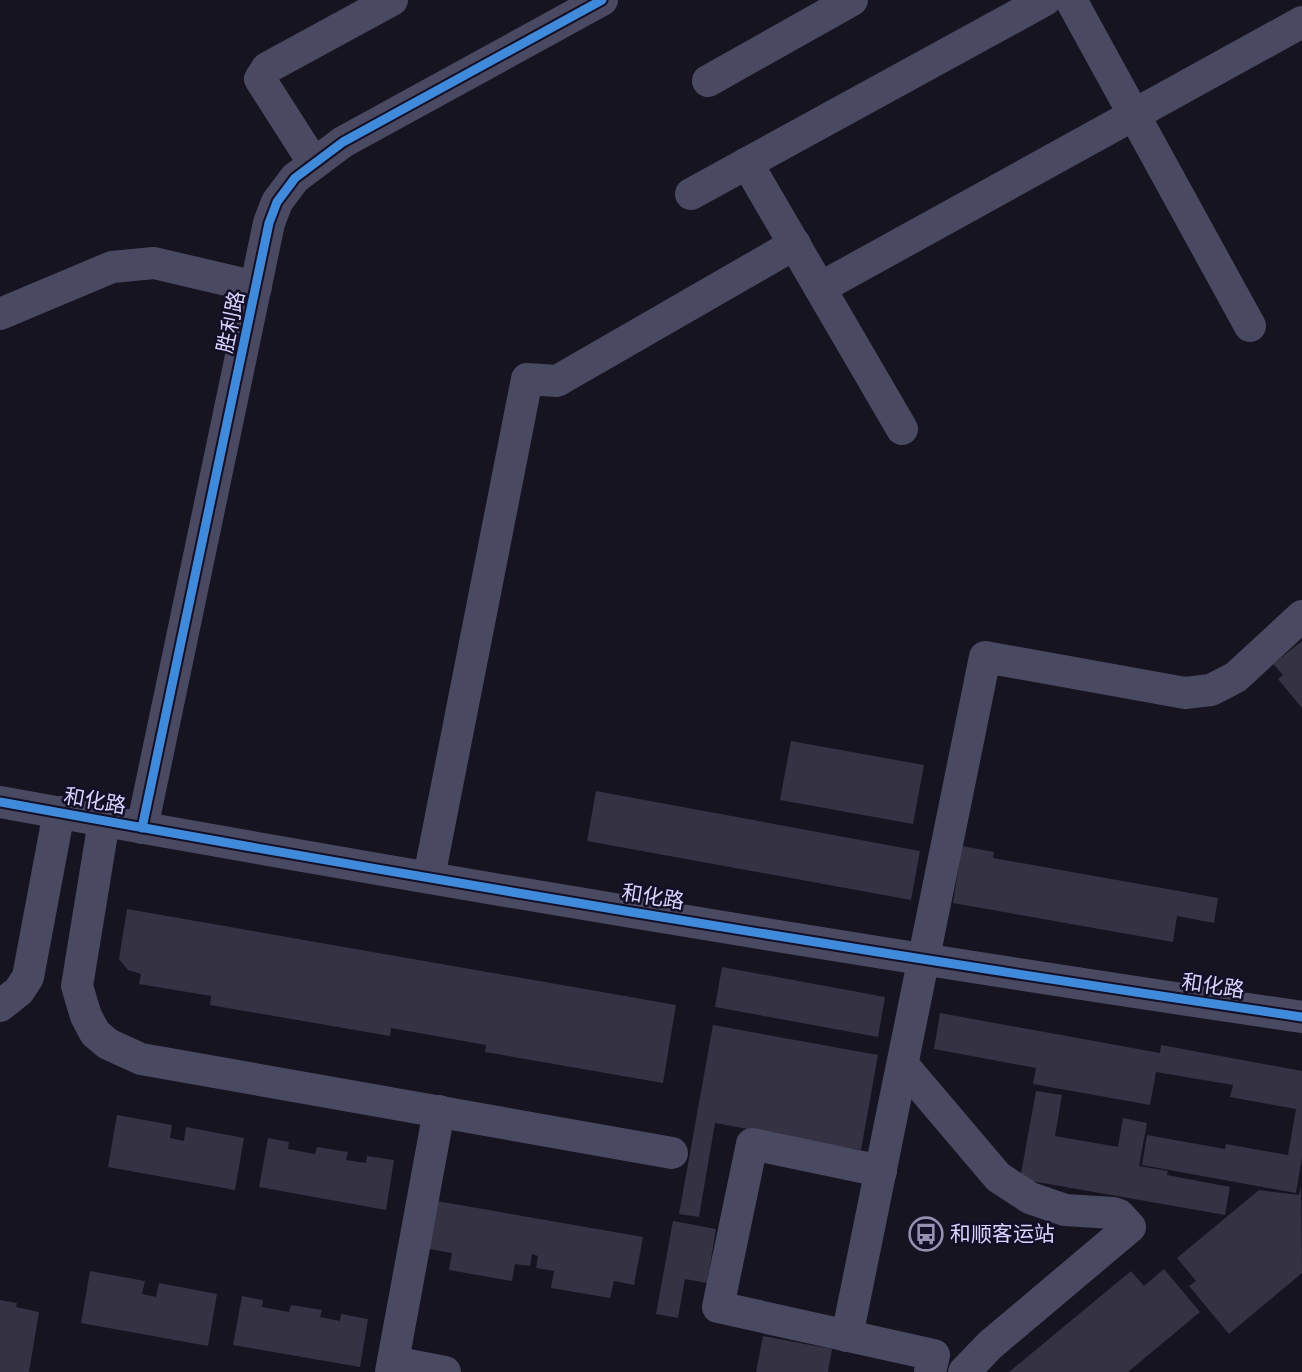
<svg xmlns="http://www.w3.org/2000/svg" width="1302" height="1372" font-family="Signika,'Noto Sans SC',sans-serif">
<rect width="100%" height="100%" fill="#161421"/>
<g fill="#343243">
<polygon points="1302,641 1302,708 1278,679 1283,675 1273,664"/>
<polygon points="791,741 924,765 913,824 780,800"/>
<polygon points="596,791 920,851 911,900 587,841"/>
<polygon points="962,846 994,852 993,858 1218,898 1214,923 1177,916 1173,942 953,903"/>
<polygon points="127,909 676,1005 663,1083 485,1052 486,1045 391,1028 390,1036 210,1005 211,996 139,984 141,974 128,970 119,959"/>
<polygon points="722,967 885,997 878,1037 715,1007"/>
<polygon points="940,1013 1160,1053 1161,1045 1302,1071 1302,1157 1296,1193 1142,1165 1147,1135 1225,1149 1226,1144 1288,1155 1296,1109 1230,1097 1233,1085 1156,1072 1150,1105 1033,1084 1036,1068 934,1049"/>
<polygon points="713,1025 878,1055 861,1150 715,1123 699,1217 679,1214"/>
<polygon points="1036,1091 1062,1095 1055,1136 1118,1147 1123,1118 1147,1123 1139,1166 1168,1171 1167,1175 1230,1187 1225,1215 1020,1179"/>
<polygon points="117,1115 172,1125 170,1138 184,1141 186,1127 244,1138 235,1190 108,1167"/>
<polygon points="268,1138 289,1142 288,1149 315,1154 317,1147 348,1152 346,1160 366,1163 367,1156 394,1160 386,1210 259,1187"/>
<polygon points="1301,1185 1302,1273 1229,1334 1189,1286 1196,1281 1177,1258 1259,1190 1299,1195"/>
<polygon points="437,1201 643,1237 634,1285 614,1281 610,1298 551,1288 554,1271 536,1268 538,1256 532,1254 530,1266 515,1264 512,1281 449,1270 452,1253 429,1249"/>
<polygon points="673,1221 716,1229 707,1283 685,1279 678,1318 656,1314"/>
<polygon points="1164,1269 1200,1312 1128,1372 1009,1372 1131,1271 1144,1286"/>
<polygon points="90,1271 145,1281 142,1294 156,1297 159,1283 217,1294 208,1346 81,1323"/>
<polygon points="242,1296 263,1300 262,1307 289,1312 291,1305 322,1310 320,1317 340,1321 341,1314 368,1319 360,1367 233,1345"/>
<polygon points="0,1300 17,1303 16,1307 39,1312 29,1372 0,1372"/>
<polygon points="763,1336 832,1349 828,1372 756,1372"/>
</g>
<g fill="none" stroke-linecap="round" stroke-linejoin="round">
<g stroke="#4a4962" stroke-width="32">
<polyline points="1071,0 1250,326"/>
<polyline points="708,81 852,0"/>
<polyline points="313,162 260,79 267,68 392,0"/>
<polyline points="747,163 902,429"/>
<polyline points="691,194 1045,0"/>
<polyline points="820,288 1302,22"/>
<polyline points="0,314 112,267 154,263 256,287"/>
<path d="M 0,802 C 433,881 867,953 1302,1017"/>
<polyline points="104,821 77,986 86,1016 95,1033 108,1044 141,1059 672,1153"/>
<polyline points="142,828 269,223 277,202 295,178 343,142 602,0"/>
<polyline points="429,877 527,379 557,381 795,244"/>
<polyline points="0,1006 19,991 28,977 59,812"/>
<polyline points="903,1065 998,1177 1030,1198 1065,1210 1113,1213 1119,1215 1130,1227 990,1345 964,1372"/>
<polyline points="881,1171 752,1144 718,1307 934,1355 930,1372"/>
<polyline points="847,1336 985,657 1185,693 1211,690 1236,677 1302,616"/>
<polyline points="393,1362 445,1372"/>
<polyline points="391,1372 439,1111"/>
</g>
<defs>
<g id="cycleway">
<path d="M 0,802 C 433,881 867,953 1302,1017"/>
<polyline points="142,828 269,223 277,202 295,178 343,142 602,0"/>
</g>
</defs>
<use href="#cycleway" stroke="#130f26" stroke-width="13"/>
<use href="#cycleway" stroke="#408adc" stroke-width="9"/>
</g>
<defs>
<symbol id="bus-ring" viewBox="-11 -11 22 22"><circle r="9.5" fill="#130f26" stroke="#9591b1" stroke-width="1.5"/><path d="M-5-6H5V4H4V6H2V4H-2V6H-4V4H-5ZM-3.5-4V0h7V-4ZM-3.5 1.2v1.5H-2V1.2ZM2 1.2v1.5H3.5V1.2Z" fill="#9591b1"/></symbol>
</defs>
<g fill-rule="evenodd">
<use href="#bus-ring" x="907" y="1215" width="38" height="38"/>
</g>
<g text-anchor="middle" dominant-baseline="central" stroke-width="5" stroke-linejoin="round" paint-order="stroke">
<g font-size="21" fill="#d9d4ff" stroke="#130f26">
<text transform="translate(231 322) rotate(-78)">胜利路</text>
<text transform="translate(95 801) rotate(10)">和化路</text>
<text transform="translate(653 897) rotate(9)">和化路</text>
<text transform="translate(1213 986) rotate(8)">和化路</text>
</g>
<g font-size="21" fill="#d9d4ff" stroke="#130f26" text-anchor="start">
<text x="950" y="1234">和顺客运站</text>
</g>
</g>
</svg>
